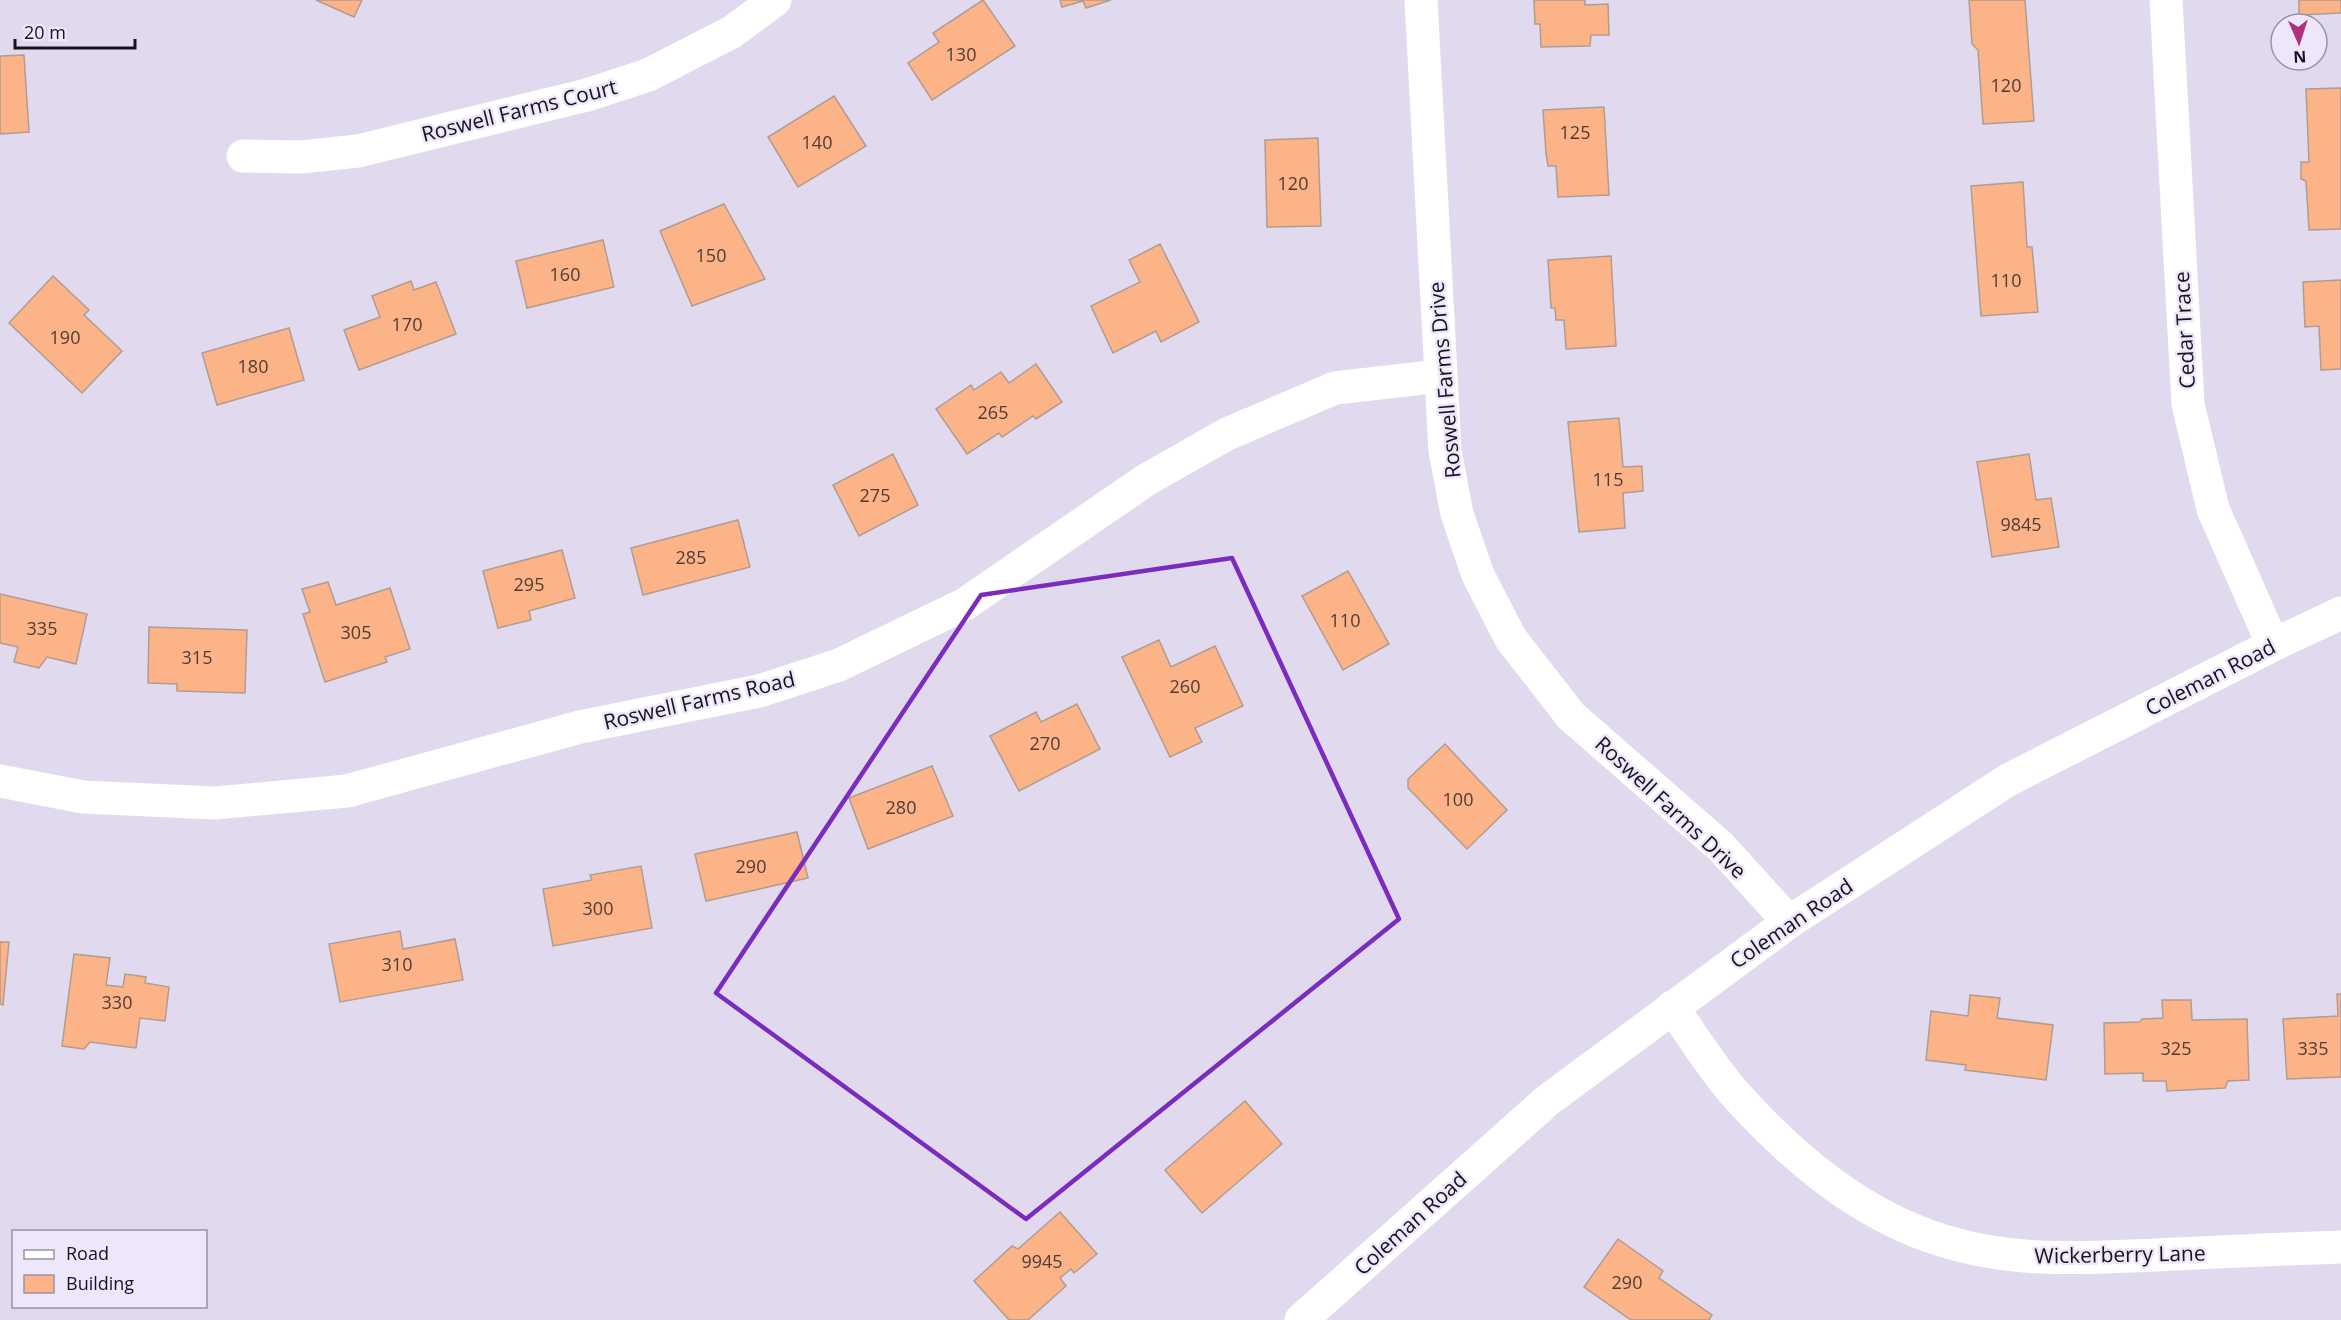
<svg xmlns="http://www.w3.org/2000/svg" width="2341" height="1320" font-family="'Open Sans',sans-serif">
<rect width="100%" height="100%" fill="#e1daef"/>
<g fill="#fcb388" stroke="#b09c91" stroke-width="1.5">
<polygon points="316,0 362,0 354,17"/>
<polygon points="983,0 1015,46 932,100 908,63 939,42 933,33"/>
<polygon points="1060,0 1111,0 1086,8 1083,1 1062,7"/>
<polygon points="1534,0 1585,0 1585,5 1608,4 1609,35 1591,35 1590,46 1541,47 1540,24 1535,24"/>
<polygon points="1969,0 2025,0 2034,121 1983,124 1978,50 1972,44"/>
<polygon points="2299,0 2341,0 2341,13 2299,15"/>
<polygon points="24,55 29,132 0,134 0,56"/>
<polygon points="2341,88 2341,229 2309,230 2306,181 2301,179 2301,162 2309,162 2306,89"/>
<polygon points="834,96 866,146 798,187 768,137"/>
<polygon points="1604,107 1609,195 1558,197 1556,166 1548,166 1546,153 1543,110"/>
<polygon points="1318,138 1321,226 1267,227 1265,140"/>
<polygon points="2023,182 2027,247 2032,247 2038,312 1981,316 1971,186"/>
<polygon points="724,204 765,279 692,306 660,231"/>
<polygon points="603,240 614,287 527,308 516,261"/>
<polygon points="1160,244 1199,322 1161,342 1156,331 1113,353 1091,306 1140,282 1129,260"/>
<polygon points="1611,256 1616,346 1566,349 1564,320 1556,320 1555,308 1551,308 1548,260"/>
<polygon points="53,276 89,310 84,315 122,351 82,393 9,323"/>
<polygon points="2341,280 2341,369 2321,370 2319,326 2305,327 2303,282"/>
<polygon points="411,281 414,290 436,282 456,334 359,370 344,330 380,317 372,296"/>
<polygon points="289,328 304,380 217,405 202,353"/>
<polygon points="1036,364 1062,402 1036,419 1033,416 1002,437 999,433 967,454 936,409 971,385 974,390 1001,372 1009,383"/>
<polygon points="1619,418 1623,467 1642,466 1643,491 1623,493 1625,528 1579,532 1568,422"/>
<polygon points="893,454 918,505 859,536 833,485"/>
<polygon points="2029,454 2036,500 2051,498 2059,547 1992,557 1977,462"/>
<polygon points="738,520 750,567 643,595 631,548"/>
<polygon points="562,550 575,598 529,611 531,620 498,628 483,571"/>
<polygon points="1348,571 1389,644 1343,670 1302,596"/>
<polygon points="328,582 336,605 390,588 410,649 385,657 387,662 325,682 303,614 310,612 302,589"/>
<polygon points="0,594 87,614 76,664 47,657 39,668 14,662 18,647 0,643"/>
<polygon points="149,627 247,630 245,693 177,691 177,684 148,683"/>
<polygon points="1159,640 1171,667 1215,646 1243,706 1195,728 1202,742 1170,757 1122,657"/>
<polygon points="1077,704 1100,749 1019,791 990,736 1036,712 1041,722"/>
<polygon points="1445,744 1507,810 1467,849 1408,788 1408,779"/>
<polygon points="932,766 953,816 868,849 849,798"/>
<polygon points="797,832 808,878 706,901 695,854"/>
<polygon points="641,866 652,928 553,946 543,889 592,880 590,875"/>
<polygon points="400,931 403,949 455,939 463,980 340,1002 329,944"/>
<polygon points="0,942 9,942 3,1005 0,1004"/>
<polygon points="74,954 110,958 106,985 123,987 125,974 146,977 145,983 169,987 165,1021 140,1018 136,1048 90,1042 84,1049 62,1046"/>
<polygon points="2337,994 2341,994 2341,1077 2287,1079 2283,1019 2338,1016"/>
<polygon points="1970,995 2000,998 1997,1018 2053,1025 2046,1080 1965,1070 1966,1065 1926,1060 1931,1011 1968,1016"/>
<polygon points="2162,1000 2191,1000 2192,1020 2247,1019 2249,1080 2228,1081 2225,1088 2167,1091 2166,1081 2143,1081 2143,1073 2105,1074 2104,1023 2140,1022 2142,1019 2163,1018"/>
<polygon points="1245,1101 1282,1144 1202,1213 1165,1170"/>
<polygon points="1060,1212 1097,1254 1074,1273 1071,1269 1060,1278 1066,1286 1028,1320 1009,1320 974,1281 1012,1246 1018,1249"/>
<polygon points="1618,1239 1663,1271 1659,1278 1712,1315 1709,1320 1631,1320 1584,1287"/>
</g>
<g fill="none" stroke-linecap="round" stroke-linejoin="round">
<g stroke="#fff" stroke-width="33">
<polyline points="1421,0 1445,451 1457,514 1478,575 1511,639 1571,716 1721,847 1789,922"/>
<polyline points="2166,0 2188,404 2213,509 2273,645"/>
<polyline points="243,156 301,157 358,151 587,95 648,75 732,32 775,0"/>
<polyline points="0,781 83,797 215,803 347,791 580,727 759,691 839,665 965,604 1146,480 1227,434 1335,388 1440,376"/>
<path d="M 1672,1007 C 1693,1036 1712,1068 1736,1095 C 1793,1158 1861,1216 1944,1241 C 2015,1263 2082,1258 2155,1255 C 2217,1252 2279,1249 2341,1247"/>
</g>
<polyline stroke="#fff" stroke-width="33" points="1301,1320 1548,1100 1789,922 2008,780 2273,645 2341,613"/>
</g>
<path fill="none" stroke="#7b2cbf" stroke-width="4.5" stroke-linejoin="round" d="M 1232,558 L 1399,919 L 1026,1219 L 716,993 L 981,595 Z"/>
<g text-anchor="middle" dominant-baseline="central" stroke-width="5" stroke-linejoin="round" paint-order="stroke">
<g font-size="18" fill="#503c36">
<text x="961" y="54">130</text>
<text x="2006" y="85">120</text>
<text x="1575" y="132">125</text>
<text x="817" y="142">140</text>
<text x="1293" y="183">120</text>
<text x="711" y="255">150</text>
<text x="565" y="274">160</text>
<text x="2006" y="280">110</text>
<text x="407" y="324">170</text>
<text x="65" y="337">190</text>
<text x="253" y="366">180</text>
<text x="993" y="412">265</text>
<text x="1608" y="479">115</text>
<text x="875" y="495">275</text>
<text x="2021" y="524">9845</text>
<text x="691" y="557">285</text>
<text x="529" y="584">295</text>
<text x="1345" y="620">110</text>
<text x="42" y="628">335</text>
<text x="356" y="632">305</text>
<text x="197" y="657">315</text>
<text x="1185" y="686">260</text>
<text x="1045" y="743">270</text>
<text x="1458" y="799">100</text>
<text x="901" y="807">280</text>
<text x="751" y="866">290</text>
<text x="598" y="908">300</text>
<text x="397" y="964">310</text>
<text x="117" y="1002">330</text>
<text x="2176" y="1048">325</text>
<text x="2313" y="1048">335</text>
<text x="1042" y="1261">9945</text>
<text x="1627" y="1282">290</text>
</g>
<g font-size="21" fill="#16141b" stroke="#eee7fc">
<text transform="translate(519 110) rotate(-14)">Roswell Farms Court</text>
<text transform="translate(2184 330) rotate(-93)">Cedar Trace</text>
<text transform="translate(1444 380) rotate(-95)">Roswell Farms Drive</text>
<text transform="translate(2210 677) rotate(-27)">Coleman Road</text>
<text transform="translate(699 700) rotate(-13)">Roswell Farms Road</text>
<text transform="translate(1671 807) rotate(43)">Roswell Farms Drive</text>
<text transform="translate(1791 923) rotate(-34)">Coleman Road</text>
<text transform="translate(1410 1223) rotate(-42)">Coleman Road</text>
<text transform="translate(2120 1254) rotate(-1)">Wickerberry Lane</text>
</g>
</g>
<rect x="12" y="1230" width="195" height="78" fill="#eee7fc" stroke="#9893a2" stroke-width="1.5"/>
<rect x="24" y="1250" width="30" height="9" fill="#ffffff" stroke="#9893a2" stroke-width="1.5"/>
<text x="66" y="1260" font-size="18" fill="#16141b">Road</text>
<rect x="24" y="1275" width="30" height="18" fill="#fcb388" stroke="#9893a2" stroke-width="1.5"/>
<text x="66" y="1290" font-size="18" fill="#16141b">Building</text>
<g transform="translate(2299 42) rotate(177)"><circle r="28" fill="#eee7fc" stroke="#9893a2" stroke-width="1.5"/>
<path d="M0-4.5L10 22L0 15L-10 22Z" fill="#b0307d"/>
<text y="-9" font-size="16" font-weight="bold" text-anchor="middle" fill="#16141b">N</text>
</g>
<path d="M15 39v9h120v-9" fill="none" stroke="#16141b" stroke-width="3"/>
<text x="24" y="39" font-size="18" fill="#16141b" stroke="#eee7fc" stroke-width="4.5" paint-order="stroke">20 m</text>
</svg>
